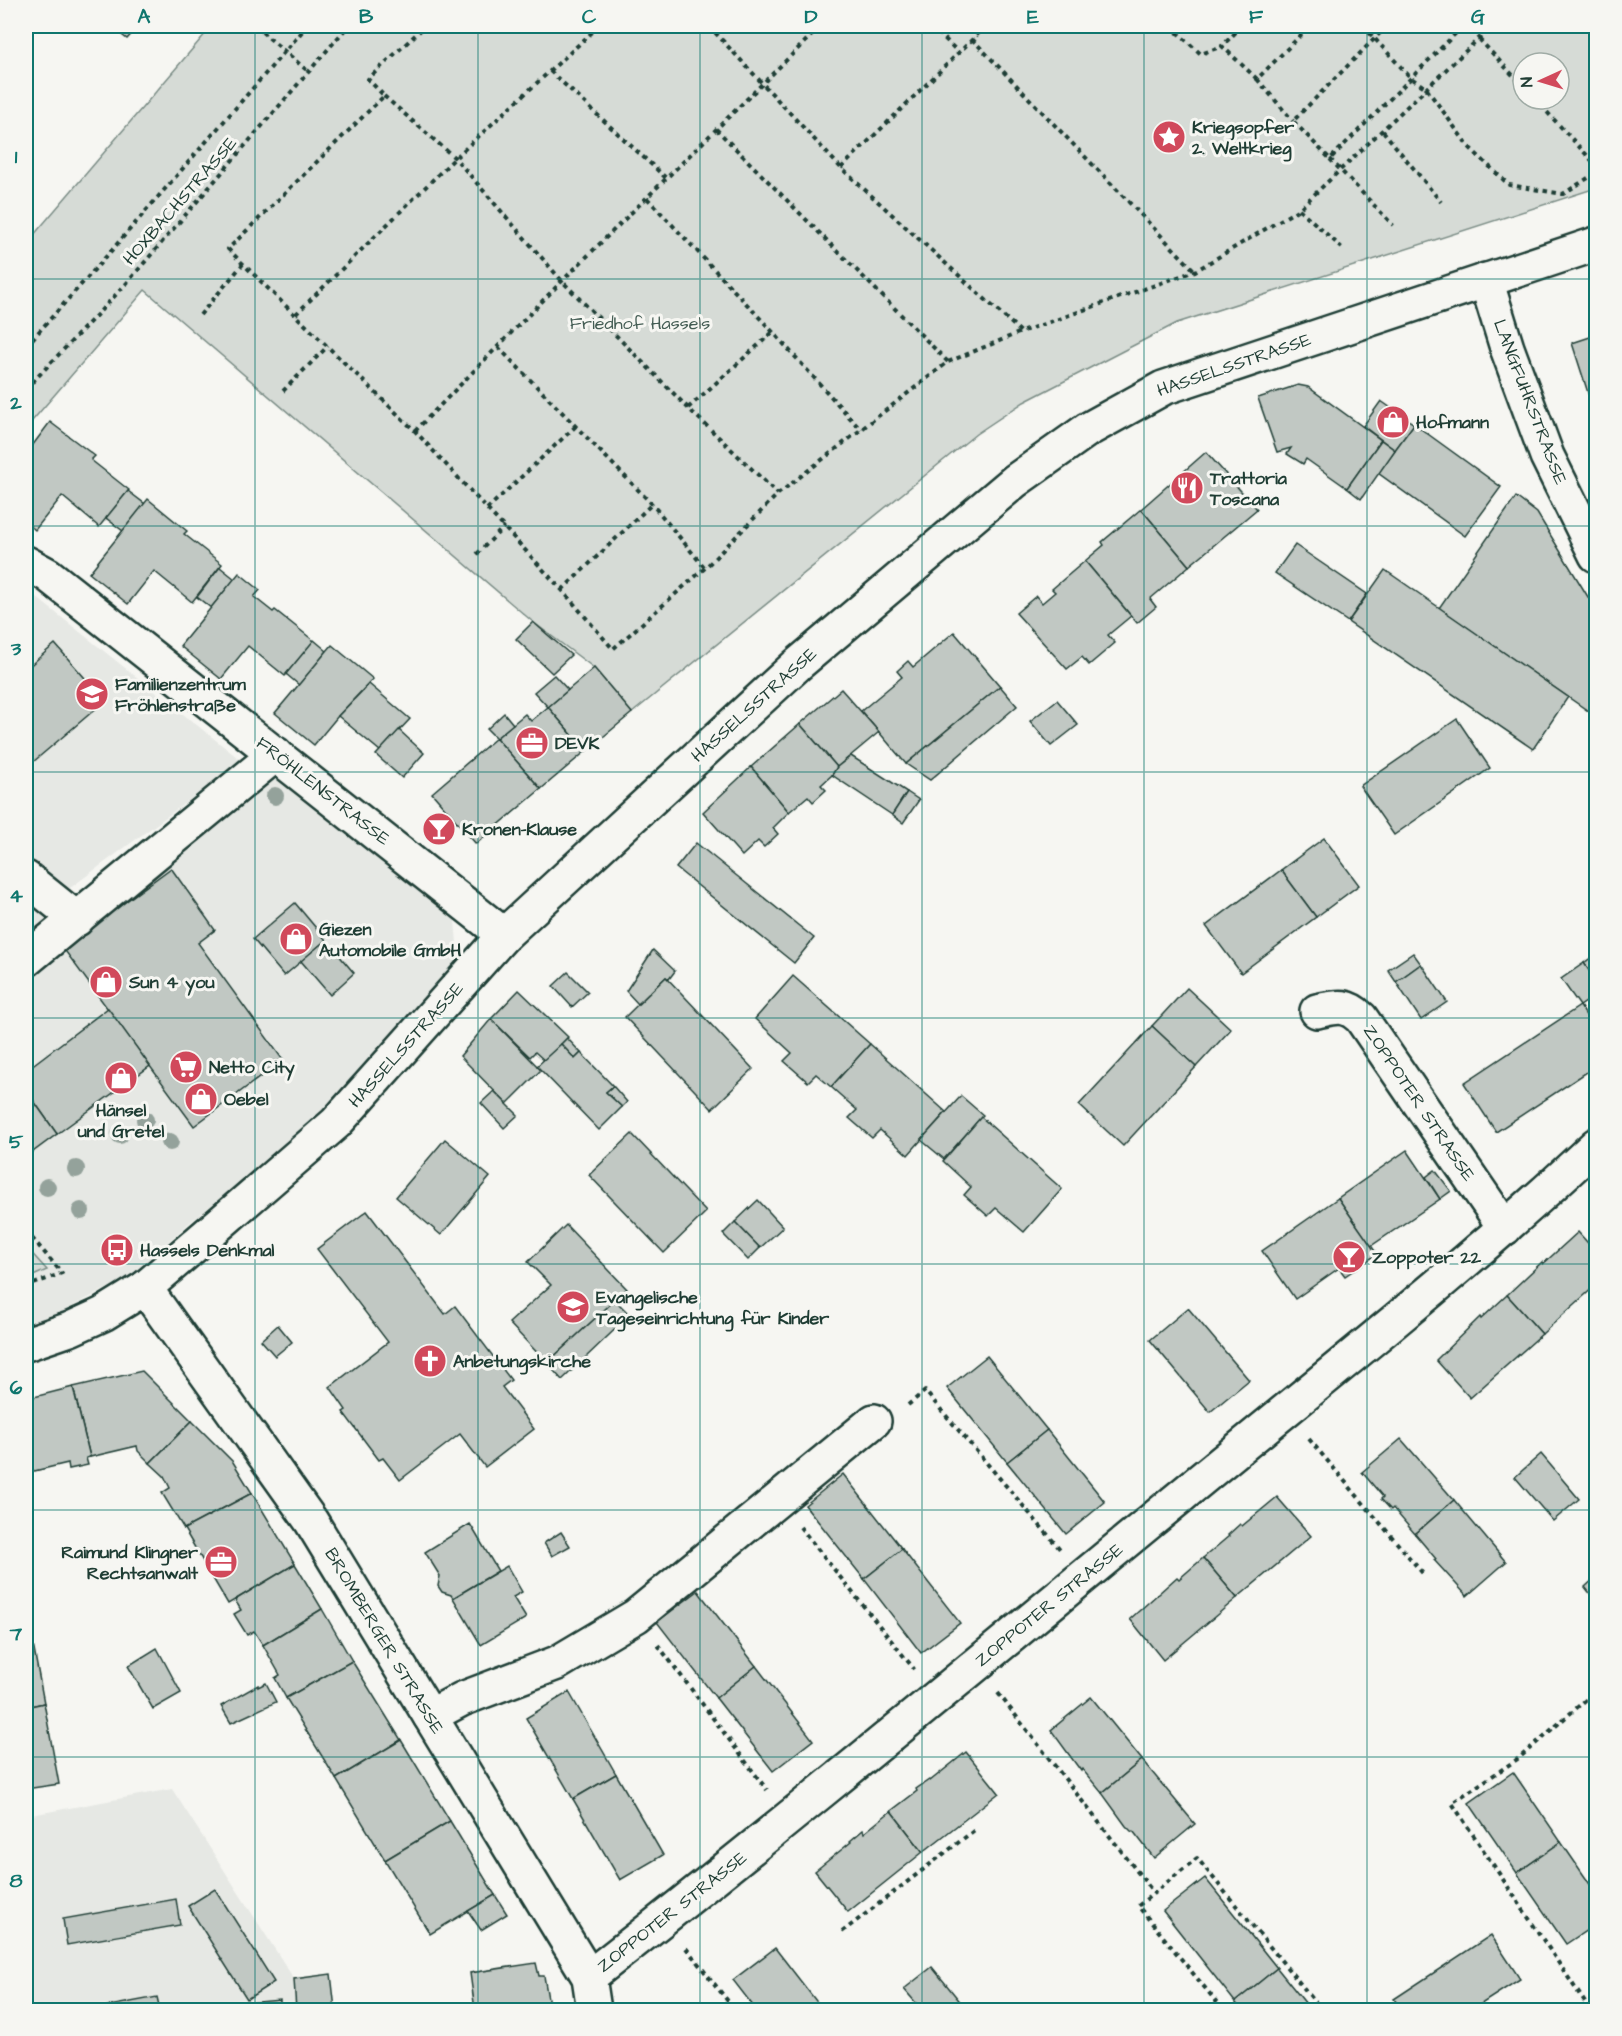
<svg xmlns="http://www.w3.org/2000/svg" width="1622" height="2036" font-family="'Architects Daughter',sans-serif">
<rect width="100%" height="100%" fill="#f6f6f2"/>
<filter id="ink" filterUnits="userSpaceOnUse"><feTurbulence type="fractalNoise" baseFrequency=".0167" numOctaves="2"/><feDisplacementMap in="SourceGraphic" scale="12" xChannelSelector="R" yChannelSelector="G"/><feConvolveMatrix kernelMatrix="1 2 1 2 8 2 1 2 1" color-interpolation-filters="sRGB"/></filter>
<g filter="url(#ink)">
<g fill="#e6e8e4">
<polygon points="31,593 242,761 62,894 101,904 274,763 454,910 459,965 328,1114 189,1223 127,1278 61,1312 26,1324 26,598"/>
<polygon points="172,1789 294,1979 296,2010 26,2010 26,1816"/>
</g>
<g fill="#d6dbd6" stroke="#7a8c85" stroke-width="1.5" fill-rule="evenodd">
<path d="M 212,26 L 1596,26 L 1596,188 L 1177,323 L 1024,402 L 976,434 L 632,713 L 594,668 L 533,622 L 145,290 L 26,428 L 26,325 L 27,322 L 26,321 L 26,244 ZM 1523,63 L 1559,63 L 1559,99 L 1523,99 Z"/>
<polygon points="26,1247 47,1270 26,1279 26,1246"/>
</g>
<g fill="#c1c8c3" stroke="#1f3d34" stroke-width="1.5">
<polygon points="117,26 139,26 127,39 114,29"/>
<polygon points="1596,335 1596,397 1590,399 1572,343"/>
<polygon points="1298,385 1308,387 1381,440 1347,488 1306,459 1303,464 1287,454 1291,448 1277,452 1258,398"/>
<polygon points="1381,401 1414,424 1395,450 1363,426"/>
<polygon points="50,422 95,456 91,460 129,490 99,527 62,496 35,530 26,522 26,454"/>
<polygon points="1414,424 1501,487 1465,536 1378,473"/>
<polygon points="1381,440 1395,450 1361,499 1347,488"/>
<polygon points="1206,452 1257,509 1189,566 1141,509"/>
<polygon points="128,491 145,504 123,531 106,518"/>
<polygon points="1516,497 1537,513 1596,610 1596,712 1594,715 1439,608"/>
<polygon points="148,499 187,531 184,534 222,564 192,602 154,571 128,604 89,573"/>
<polygon points="1141,509 1189,566 1150,599 1156,607 1137,623 1085,561 1104,545 1102,542"/>
<polygon points="1295,545 1367,594 1348,622 1275,573"/>
<polygon points="1085,561 1131,616 1108,635 1115,643 1089,665 1082,657 1067,669 1016,613 1036,596 1042,603 1055,592 1052,589"/>
<polygon points="220,567 235,579 211,608 197,597"/>
<polygon points="1385,570 1568,697 1533,749 1348,622"/>
<polygon points="239,573 260,590 254,597 273,612 275,610 314,641 285,676 248,646 221,679 180,646"/>
<polygon points="533,622 571,655 552,673 516,639"/>
<polygon points="954,632 1000,686 906,764 861,711 902,677 897,671 908,661 913,667"/>
<polygon points="314,640 327,651 299,685 286,674"/>
<polygon points="55,644 91,685 85,690 99,706 26,768 26,669"/>
<polygon points="332,645 373,679 338,716 314,745 275,713"/>
<polygon points="594,668 632,713 586,751 548,707"/>
<polygon points="554,675 568,690 548,707 534,692"/>
<polygon points="369,684 410,719 380,751 338,716"/>
<polygon points="1000,686 1017,706 930,780 906,764"/>
<polygon points="841,689 879,732 837,767 800,724"/>
<polygon points="1057,700 1078,725 1051,746 1030,721"/>
<polygon points="548,707 586,751 541,789 496,738 525,714 531,721"/>
<polygon points="504,713 513,724 496,738 487,729"/>
<polygon points="1457,719 1490,768 1394,835 1360,786"/>
<polygon points="800,724 837,767 832,775 821,785 826,790 813,802 808,796 789,812 751,767"/>
<polygon points="399,730 424,753 402,778 376,755"/>
<polygon points="496,738 541,789 476,844 432,793"/>
<polygon points="851,756 907,792 892,815 832,775 837,767"/>
<polygon points="751,767 789,812 773,828 778,834 764,847 758,841 742,856 703,812"/>
<polygon points="907,792 919,800 903,823 892,815"/>
<polygon points="1324,838 1359,885 1316,917 1281,870"/>
<polygon points="696,843 814,938 794,963 676,868"/>
<polygon points="171,868 215,930 198,943 283,1060 194,1126 63,948"/>
<polygon points="1281,870 1316,917 1241,973 1206,926"/>
<polygon points="295,903 326,940 284,976 253,939"/>
<polygon points="326,940 354,973 330,995 301,961"/>
<polygon points="653,950 675,971 669,979 666,977 638,1004 626,991"/>
<polygon points="1413,953 1421,964 1396,982 1388,970"/>
<polygon points="1596,954 1596,981 1584,963"/>
<polygon points="1584,963 1596,981 1596,995 1580,1006 1561,979"/>
<polygon points="1421,964 1447,1002 1421,1020 1396,982"/>
<polygon points="568,972 588,992 572,1007 553,986"/>
<polygon points="793,976 870,1044 831,1087 816,1074 808,1082 784,1061 792,1053 755,1019"/>
<polygon points="666,977 753,1069 712,1109 625,1017"/>
<polygon points="1187,988 1231,1029 1196,1067 1152,1026"/>
<polygon points="519,990 568,1037 545,1061 535,1052 530,1057 491,1019"/>
<polygon points="1580,1006 1596,1031 1596,1066 1496,1132 1464,1083"/>
<polygon points="108,1008 150,1066 57,1134 26,1090 26,1070"/>
<polygon points="491,1019 541,1070 507,1104 460,1056"/>
<polygon points="1152,1026 1196,1067 1123,1146 1079,1105"/>
<polygon points="567,1038 581,1053 575,1059 561,1044"/>
<polygon points="561,1044 575,1059 581,1053 613,1086 606,1092 622,1107 599,1130 537,1066"/>
<polygon points="870,1044 946,1112 908,1155 880,1130 872,1138 849,1118 857,1110 831,1087"/>
<polygon points="613,1086 627,1102 622,1107 606,1092"/>
<polygon points="26,1090 57,1134 26,1157"/>
<polygon points="494,1091 518,1115 504,1128 481,1103"/>
<polygon points="961,1096 983,1115 944,1159 921,1140"/>
<polygon points="981,1117 1062,1189 1024,1232 996,1208 988,1216 964,1195 971,1187 943,1161"/>
<polygon points="632,1134 706,1212 664,1253 589,1175"/>
<polygon points="445,1139 490,1177 441,1235 396,1197"/>
<polygon points="1407,1150 1440,1199 1371,1246 1338,1198"/>
<polygon points="1435,1170 1451,1191 1440,1199 1426,1177"/>
<polygon points="1338,1198 1377,1254 1345,1276 1339,1268 1295,1299 1262,1251"/>
<polygon points="758,1200 783,1227 760,1248 735,1222"/>
<polygon points="367,1211 445,1314 455,1306 511,1380 502,1387 534,1429 485,1467 460,1434 400,1480 383,1458 379,1460 343,1412 346,1410 330,1387 388,1342 317,1249"/>
<polygon points="735,1222 760,1248 748,1260 723,1234"/>
<polygon points="566,1225 627,1289 547,1363 509,1323 551,1285 528,1262"/>
<polygon points="1578,1232 1596,1252 1596,1285 1542,1334 1507,1295 1542,1262 1543,1264"/>
<polygon points="1507,1295 1542,1334 1470,1398 1436,1360 1480,1317 1481,1319"/>
<polygon points="615,1300 630,1315 562,1380 547,1363"/>
<polygon points="1188,1308 1249,1380 1210,1412 1150,1340"/>
<polygon points="278,1325 292,1342 275,1356 261,1340"/>
<polygon points="987,1356 1047,1430 1007,1462 947,1388"/>
<polygon points="142,1371 192,1421 150,1463 138,1451 137,1446 90,1457 73,1387"/>
<polygon points="73,1387 90,1457 86,1458 88,1465 69,1469 68,1463 26,1473 26,1399"/>
<polygon points="192,1421 233,1462 252,1493 184,1529 162,1493 170,1488 164,1476 150,1463"/>
<polygon points="1047,1430 1105,1502 1066,1534 1007,1462"/>
<polygon points="1401,1439 1454,1500 1415,1534 1393,1508 1391,1510 1381,1499 1383,1497 1362,1472"/>
<polygon points="1541,1454 1579,1499 1553,1521 1515,1477"/>
<polygon points="843,1474 902,1549 864,1579 805,1505"/>
<polygon points="252,1493 295,1564 228,1604 184,1529"/>
<polygon points="1277,1497 1311,1536 1237,1598 1203,1558 1229,1536 1228,1535 1240,1524 1242,1526"/>
<polygon points="1454,1500 1506,1562 1467,1596 1434,1560 1436,1559 1415,1534"/>
<polygon points="470,1524 498,1571 453,1598 451,1595 442,1592 438,1586 440,1576 425,1552"/>
<polygon points="561,1532 570,1546 552,1556 544,1543"/>
<polygon points="902,1549 960,1623 921,1653 864,1579"/>
<polygon points="1203,1558 1237,1598 1163,1660 1130,1619 1177,1577 1179,1579"/>
<polygon points="295,1564 322,1609 263,1645 254,1631 247,1635 234,1614 241,1610 235,1600"/>
<polygon points="507,1566 522,1592 513,1597 526,1618 481,1645 453,1598"/>
<polygon points="1596,1577 1596,1601 1585,1587"/>
<polygon points="698,1591 756,1666 716,1698 657,1622"/>
<polygon points="26,1602 29,1623 26,1623"/>
<polygon points="322,1609 352,1661 286,1698 275,1678 280,1675 263,1645"/>
<polygon points="26,1623 29,1623 44,1703 26,1707"/>
<polygon points="157,1648 181,1693 153,1709 128,1666"/>
<polygon points="352,1661 401,1740 336,1779 286,1698"/>
<polygon points="756,1666 813,1740 773,1771 716,1698"/>
<polygon points="266,1683 276,1702 231,1723 221,1706 258,1685 258,1687"/>
<polygon points="569,1692 616,1774 573,1799 526,1718"/>
<polygon points="1091,1697 1142,1760 1102,1793 1082,1769 1081,1771 1051,1730"/>
<polygon points="44,1703 59,1784 26,1789 26,1707"/>
<polygon points="401,1740 450,1821 385,1860 336,1779"/>
<polygon points="966,1752 999,1793 923,1852 891,1811 917,1791 916,1789 929,1780 930,1781"/>
<polygon points="1142,1760 1195,1824 1154,1858 1133,1831 1132,1832 1126,1826 1102,1793"/>
<polygon points="1513,1772 1561,1842 1517,1873 1469,1803"/>
<polygon points="616,1774 663,1855 620,1880 573,1799"/>
<polygon points="891,1811 923,1852 848,1912 815,1871 851,1842 850,1841 863,1830 864,1833"/>
<polygon points="450,1821 495,1895 430,1934 385,1860"/>
<polygon points="1561,1842 1596,1893 1596,1924 1566,1944 1517,1873"/>
<polygon points="1205,1878 1277,1968 1235,2002 1163,1911"/>
<polygon points="215,1889 274,1982 247,1999 188,1906"/>
<polygon points="495,1895 507,1914 481,1930 468,1911"/>
<polygon points="176,1899 180,1925 67,1945 63,1919"/>
<polygon points="1491,1935 1520,1979 1472,2010 1402,2010 1394,1999"/>
<polygon points="775,1948 823,2010 752,2010 754,2007 733,1980"/>
<polygon points="536,1963 539,1976 544,1976 550,2010 475,2010 470,1973"/>
<polygon points="932,1967 967,2010 922,2010 904,1989"/>
<polygon points="1277,1968 1311,2010 1242,2010 1235,2002"/>
<polygon points="331,1974 335,2009 296,2010 294,1979"/>
<polygon points="157,1997 160,2010 88,2010"/>
<polygon points="280,2000 280,2010 248,2010 248,2003"/>
</g>
<g fill="none" stroke-linecap="round" stroke-linejoin="round">
<defs>
<g id="minor">
<polyline points="1486,280 1507,348 1547,456 1596,555"/>
<polyline points="26,563 48,575 504,935"/>
<polyline points="26,878 77,919"/>
<polyline points="26,960 276,754"/>
<path d="M 1317,1011 C 1337,1007 1345,1003 1361,1018 L 1505,1228"/>
<polyline points="145,1288 311,1521 589,1977 594,2010"/>
<polyline points="26,1344 70,1329 103,1314 145,1288 224,1220 336,1123 504,935 797,665 1015,481 1087,430 1163,388 1596,244"/>
<polyline points="430,1716 462,1699 557,1663 636,1616 874,1421"/>
<path d="M 589,1977 C 789,1821 984,1658 1180,1497 C 1320,1381 1464,1269 1596,1145"/>
</g>
</defs>
<use href="#minor" stroke="#1f3d34" stroke-width="38"/>
<g stroke="#1f3d34" stroke-width="4" stroke-dasharray="4.5 4.5" stroke-linecap="butt">
<polyline points="255,26 309,72"/>
<polyline points="599,26 455,158 295,315 415,431 562,590 613,649 705,568 778,494 948,362 1021,332 1195,271 1299,209 1492,26"/>
<polyline points="709,26 841,168 1021,332"/>
<polyline points="932,26 958,52"/>
<polyline points="1170,26 1201,54 1222,46"/>
<polyline points="1242,26 1222,46 1257,79 1310,26"/>
<polyline points="1363,26 1411,78 1426,88 1469,147 1509,185 1563,194 1596,173"/>
<polyline points="1387,26 1293,121 1330,159 1463,26"/>
<polyline points="972,39 1195,271"/>
<polyline points="1479,39 1523,86"/>
<polyline points="550,71 666,178"/>
<polyline points="1257,79 1293,121"/>
<polyline points="384,96 455,158 562,281 688,408 778,494"/>
<polyline points="1535,99 1596,165"/>
<polyline points="716,129 948,362"/>
<polyline points="1383,131 1441,202"/>
<polyline points="1330,159 1393,225"/>
<polyline points="841,168 986,26"/>
<polyline points="647,198 773,332 861,430"/>
<polyline points="1299,209 1342,248"/>
<polyline points="200,315 243,264"/>
<polyline points="295,315 228,249 384,96 368,79 425,26"/>
<polyline points="26,346 104,259 307,26"/>
<polyline points="498,347 652,504 705,568"/>
<polyline points="26,389 126,284 348,26"/>
<polyline points="283,391 328,346"/>
<polyline points="688,408 773,332"/>
<polyline points="415,431 562,281 821,26"/>
<polyline points="487,509 576,426"/>
<polyline points="477,554 504,527"/>
<polyline points="562,590 652,504"/>
<polyline points="26,1231 62,1273 26,1287"/>
<polyline points="117,1250 124,1259"/>
<polyline points="908,1405 925,1391 1060,1549"/>
<polyline points="1309,1439 1425,1576"/>
<polyline points="800,1527 914,1669"/>
<polyline points="658,1645 767,1790"/>
<polyline points="998,1693 1154,1893"/>
<polyline points="842,1932 976,1829"/>
<polyline points="686,1948 735,2010"/>
<polyline points="1223,2010 1138,1906 1197,1858 1321,2009 1345,2010"/>
<polyline points="1590,2010 1452,1803 1519,1758 1596,1691"/>
</g>
<use href="#minor" stroke="#f6f6f2" stroke-width="33"/>
</g>
<g fill="#94a29b">
<circle cx="275" cy="796" r="9"/>
<circle cx="145" cy="1120" r="9"/>
<circle cx="120" cy="1135" r="9"/>
<circle cx="170" cy="1142" r="9"/>
<circle cx="76" cy="1169" r="9"/>
<circle cx="47" cy="1187" r="9"/>
<circle cx="81" cy="1211" r="9"/>
</g>
</g>
<path fill="none" stroke="#0f766e" stroke-width="1.5" stroke-opacity="0.55" d="M 255,26 L 255,2010M 478,26 L 478,2010M 700,26 L 700,2010M 922,26 L 922,2010M 1144,26 L 1144,2010M 1367,26 L 1367,2010M 26,279 L 1596,279M 26,526 L 1596,526M 26,772 L 1596,772M 26,1018 L 1596,1018M 26,1264 L 1596,1264M 26,1510 L 1596,1510M 26,1757 L 1596,1757"/>
<defs>
<symbol id="sight-disc" viewBox="-11 -11 22 22"><circle r="9.5" fill="#d1495b" stroke="#f6f6f2"/><path d="M0-6L1.8-2.2L6-1.7L2.9 1.2L3.7 5.4L0 3.3L-3.7 5.4L-2.9 1.2L-6-1.7L-1.8-2.2Z" fill="#fff"/></symbol>
<symbol id="shop-disc" viewBox="-11 -11 22 22"><circle r="9.5" fill="#d1495b" stroke="#f6f6f2"/><path d="M-5-2.5h2.3a2.7 3.5 0 0 1 5.4 0H5L5.5 6h-11ZM-1.5-2.5h3a1.5 2.3 0 0 0-3 0Z" fill="#fff"/></symbol>
<symbol id="restaurant-disc" viewBox="-11 -11 22 22"><circle r="9.5" fill="#d1495b" stroke="#f6f6f2"/><path d="M-5-6h1v4h1v-4h1v4h1v-4h1v5L-1.5 .5V6h-2V.5L-5-1ZM5-6V6H3V1.5H1.5Q1.5-4 5-6Z" fill="#fff"/></symbol>
<symbol id="school-disc" viewBox="-11 -11 22 22"><circle r="9.5" fill="#d1495b" stroke="#f6f6f2"/><path d="M0-5L7-2L0 1L-7-2ZM-4 1L0 2.5L4 1V4Q0 6-4 4Z" fill="#fff"/></symbol>
<symbol id="office-disc" viewBox="-11 -11 22 22"><circle r="9.5" fill="#d1495b" stroke="#f6f6f2"/><path d="M-6-3h4V-5.5h4V-3h4V5H-6ZM-1-4.5V-3h2v-1.5ZM-6 0V1H6V0Z" fill="#fff"/></symbol>
<symbol id="bar-disc" viewBox="-11 -11 22 22"><circle r="9.5" fill="#d1495b" stroke="#f6f6f2"/><path d="M-6-5H6L.8 .8V4.5H3.5V6h-7V4.5H-.8V.8Z" fill="#fff"/></symbol>
<symbol id="supermarket-disc" viewBox="-11 -11 22 22"><circle r="9.5" fill="#d1495b" stroke="#f6f6f2"/><path d="M-6-5.5h2.5l.6 2H6L4.5 2H-2.5L-4.4-4H-6ZM-1.5 3.2a1.3 1.3 0 1 0 .1 0ZM3 3.2a1.3 1.3 0 1 0 .1 0Z" fill="#fff"/></symbol>
<symbol id="bus-disc" viewBox="-11 -11 22 22"><circle r="9.5" fill="#d1495b" stroke="#f6f6f2"/><path d="M-5-6H5V4H4V6H2V4H-2V6H-4V4H-5ZM-3.5-4V0h7V-4ZM-3.5 1.2v1.5H-2V1.2ZM2 1.2v1.5H3.5V1.2Z" fill="#fff"/></symbol>
<symbol id="church-disc" viewBox="-11 -11 22 22"><circle r="9.5" fill="#d1495b" stroke="#f6f6f2"/><path d="M-1.2-6h2.4v3.5h3.3v2.4h-3.3V6h-2.4V-.1h-3.3v-2.4h3.3Z" fill="#fff"/></symbol>
</defs>
<g fill-rule="evenodd">
<use href="#sight-disc" x="1150" y="118" width="38" height="38"/>
<use href="#shop-disc" x="1374" y="403" width="38" height="38"/>
<use href="#restaurant-disc" x="1168" y="469" width="38" height="38"/>
<use href="#school-disc" x="73" y="675" width="38" height="38"/>
<use href="#office-disc" x="513" y="724" width="38" height="38"/>
<use href="#bar-disc" x="420" y="810" width="38" height="38"/>
<use href="#shop-disc" x="277" y="920" width="38" height="38"/>
<use href="#shop-disc" x="87" y="963" width="38" height="38"/>
<use href="#supermarket-disc" x="167" y="1048" width="38" height="38"/>
<use href="#shop-disc" x="102" y="1059" width="38" height="38"/>
<use href="#shop-disc" x="182" y="1080" width="38" height="38"/>
<use href="#bus-disc" x="98" y="1231" width="38" height="38"/>
<use href="#bar-disc" x="1330" y="1238" width="38" height="38"/>
<use href="#school-disc" x="554" y="1288" width="38" height="38"/>
<use href="#church-disc" x="411" y="1342" width="38" height="38"/>
<use href="#office-disc" x="202" y="1543" width="38" height="38"/>
</g>
<g text-anchor="middle" dominant-baseline="central" stroke-width="6" stroke-linejoin="round" paint-order="stroke">
<g font-size="18" font-weight="bold" fill="#1f3d34" stroke="#f6f6f2" text-anchor="start">
<text x="1192" y="127">Kriegsopfer<tspan x="1192" dy="21">2. Weltkrieg</tspan></text>
<text x="1416" y="422">Hofmann</text>
<text x="1210" y="478">Trattoria<tspan x="1210" dy="21">Toscana</tspan></text>
<text x="115" y="684">Familienzentrum<tspan x="115" dy="21">Fröhlenstraße</tspan></text>
<text x="555" y="743">DEVK</text>
<text x="462" y="829">Kronen-Klause</text>
<text x="319" y="929">Giezen<tspan x="319" dy="21">Automobile GmbH</tspan></text>
<text x="129" y="982">Sun 4 you</text>
<text x="209" y="1067">Netto City</text>
<text x="224" y="1099">Oebel</text>
<text x="121" y="1110" text-anchor="middle">Hänsel<tspan x="121" dy="21">und Gretel</tspan></text>
<text x="140" y="1250">Hassels Denkmal</text>
<text x="1372" y="1257">Zoppoter 22</text>
<text x="596" y="1297">Evangelische<tspan x="596" dy="21">Tageseinrichtung für Kinder</tspan></text>
<text x="453" y="1361">Anbetungskirche</text>
<text x="198" y="1552" text-anchor="end">Raimund Klingner<tspan x="198" dy="21">Rechtsanwalt</tspan></text>
</g>
<g font-size="18" fill="#1f3d34" stroke="#f6f6f2">
<text transform="translate(180 201) rotate(-49)">HOXBACHSTRASSE</text>
<text transform="translate(1234 365) rotate(-19)">HASSELSSTRASSE</text>
<text transform="translate(1530 402) rotate(69)">LANGFUHRSTRASSE</text>
<text transform="translate(754 705) rotate(-42)">HASSELSSTRASSE</text>
<text transform="translate(323 791) rotate(38)">FRÖHLENSTRASSE</text>
<text transform="translate(406 1045) rotate(-48)">HASSELSSTRASSE</text>
<text transform="translate(1419 1103) rotate(56)">ZOPPOTER STRASSE</text>
<text transform="translate(1049 1605) rotate(-39)">ZOPPOTER STRASSE</text>
<text transform="translate(384 1641) rotate(59)">BROMBERGER STRASSE</text>
<text transform="translate(672 1912) rotate(-38)">ZOPPOTER STRASSE</text>
</g>
<g font-size="18" fill="#445d54" stroke="#f6f6f2">
<text x="640" y="323">Friedhof Hassels</text>
</g>
</g>
<rect width="1622" height="2036" fill="none" stroke="#f6f6f2" stroke-width="66"/>
<g transform="translate(1541 81) rotate(266)"><circle r="28" fill="#f6f6f2" stroke="#a0aca6" stroke-width="1.5"/>
<path d="M0-4.5L10 22L0 15L-10 22Z" fill="#d1495b"/>
<text y="-9" font-size="16" font-weight="bold" text-anchor="middle" fill="#1f3d34">N</text>
</g>
<rect x="33" y="33" width="1556" height="1970" fill="none" stroke="#0f766e" stroke-width="2"/>
<g font-size="20" text-anchor="middle" font-weight="bold" fill="#0f766e">
<text x="144" y="23">A</text>
<text x="366" y="23">B</text>
<text x="589" y="23">C</text>
<text x="811" y="23">D</text>
<text x="1033" y="23">E</text>
<text x="1256" y="23">F</text>
<text x="1478" y="23">G</text>
<text x="16" y="163">1</text>
<text x="16" y="409">2</text>
<text x="16" y="655">3</text>
<text x="16" y="902">4</text>
<text x="16" y="1148">5</text>
<text x="16" y="1394">6</text>
<text x="16" y="1640">7</text>
<text x="16" y="1887">8</text>
</g>
</svg>
